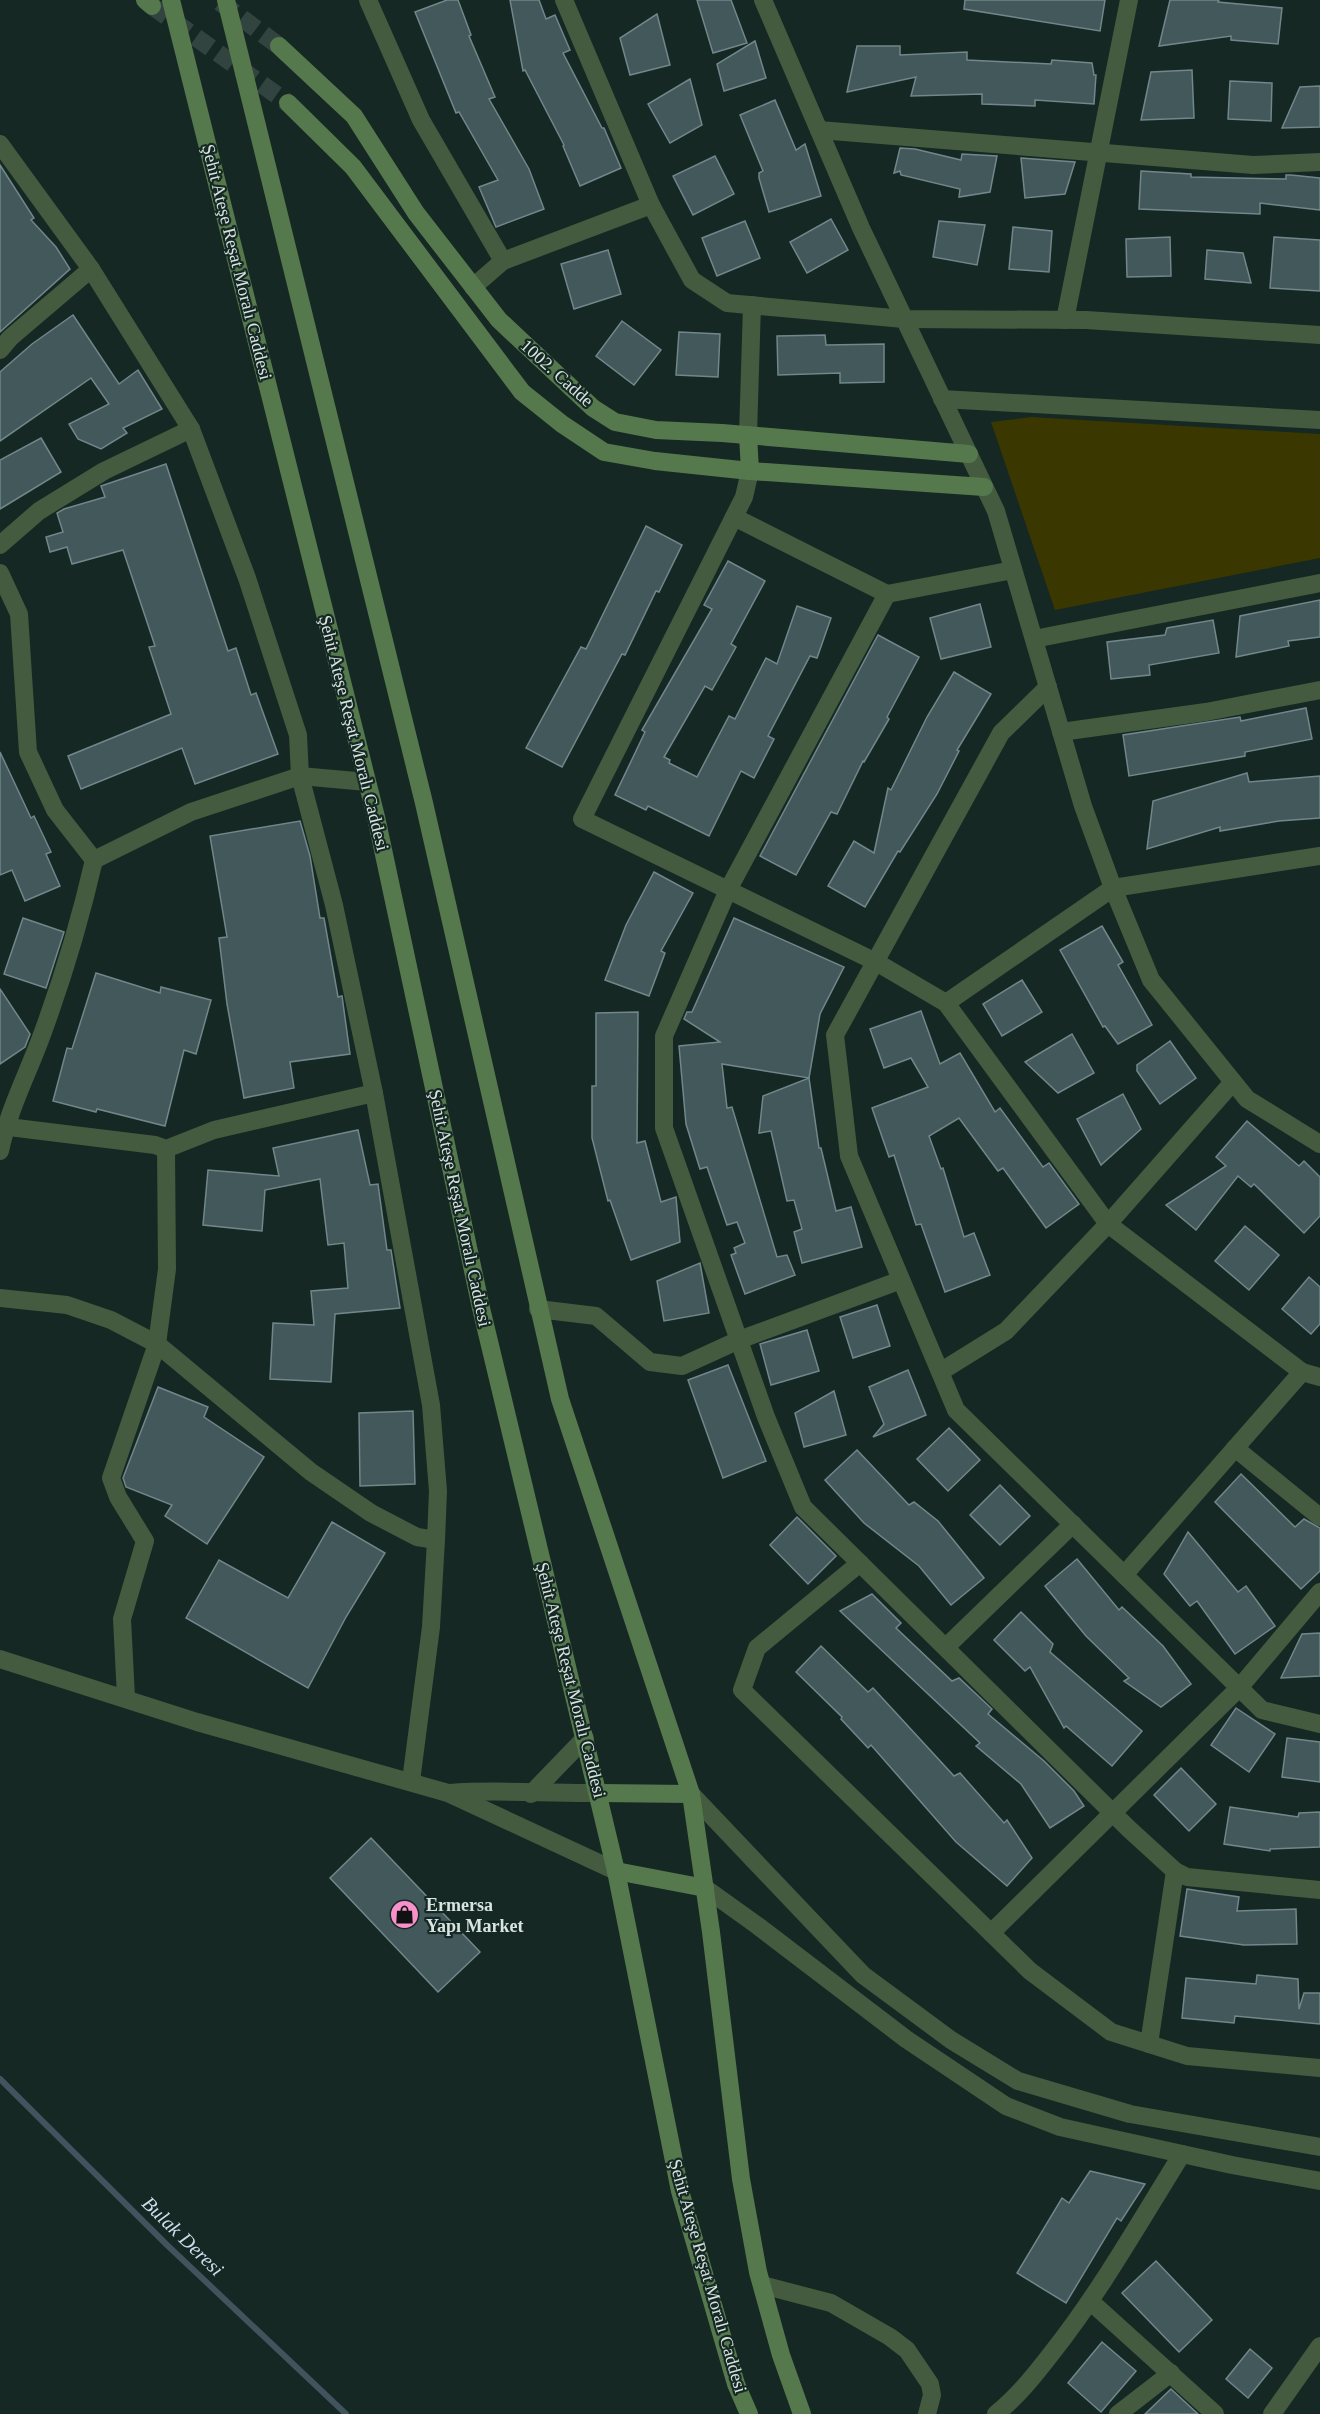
<svg xmlns="http://www.w3.org/2000/svg" width="1320" height="2414" font-family="'Times New Roman',serif">
<rect width="100%" height="100%" fill="#152823"/>
<polygon fill="#3b3700" points="1031,417 1320,434 1320,558 1055,610 991,422"/>
<g fill="none" stroke-linecap="round" stroke-linejoin="round">
<polyline stroke="#41545e" stroke-width="6" points="0,2079 167,2245 346,2414"/>
</g>
<g fill="#42585b" stroke="#70878b" stroke-width="1.5">
<polygon points="447,0 458,0 471,35 469,36 495,97 489,99 529,169 544,209 496,227 479,187 498,180 459,112 456,113 415,12"/>
<polygon points="510,0 539,0 546,19 555,15 570,50 563,53 602,128 604,128 621,168 580,186 563,146 564,145 525,70 523,71"/>
<polygon points="697,0 731,0 747,43 713,53"/>
<polygon points="965,0 1105,0 1100,31 964,9"/>
<polygon points="1170,0 1219,0 1218,2 1282,8 1278,44 1231,40 1231,36 1159,46"/>
<polygon points="657,14 670,65 630,75 620,38"/>
<polygon points="755,41 766,78 724,91 717,64"/>
<polygon points="857,46 900,46 900,55 967,52 967,60 1051,64 1052,60 1092,63 1094,75 1096,75 1094,104 1035,100 1035,106 982,104 982,94 911,96 916,77 847,92"/>
<polygon points="1192,70 1194,118 1141,120 1151,72"/>
<polygon points="690,79 702,125 670,143 648,104"/>
<polygon points="1230,81 1272,83 1271,121 1228,119"/>
<polygon points="1320,86 1320,127 1282,128 1300,87"/>
<polygon points="775,100 796,150 805,144 821,196 769,212 759,178 759,173 763,171 740,115"/>
<polygon points="900,148 915,149 961,160 962,154 997,156 990,192 959,197 960,189 901,175 900,171 894,173"/>
<polygon points="715,156 734,194 693,215 673,176"/>
<polygon points="1021,158 1075,162 1065,194 1025,198"/>
<polygon points="0,165 34,218 31,220 56,247 70,269 0,332"/>
<polygon points="1141,171 1191,174 1191,177 1286,179 1286,175 1291,175 1320,178 1320,210 1260,203 1260,214 1139,209"/>
<polygon points="831,219 848,250 807,273 790,242"/>
<polygon points="745,221 760,258 717,276 702,238"/>
<polygon points="939,221 985,225 977,265 933,257"/>
<polygon points="1013,227 1052,231 1049,272 1009,269"/>
<polygon points="1170,237 1171,276 1127,277 1126,239"/>
<polygon points="1274,237 1320,240 1320,291 1270,288"/>
<polygon points="608,250 621,294 574,309 561,264"/>
<polygon points="1207,250 1243,253 1251,283 1205,279"/>
<polygon points="73,315 119,384 138,370 162,409 123,428 127,433 101,449 78,439 69,424 109,404 91,378 0,441 0,372 32,344"/>
<polygon points="622,321 661,350 634,385 596,356"/>
<polygon points="679,332 720,334 718,377 676,375"/>
<polygon points="825,335 826,345 884,344 884,382 840,383 840,373 778,375 777,336"/>
<polygon points="41,438 61,472 0,509 0,460"/>
<polygon points="166,464 228,651 236,648 251,695 256,693 278,754 195,784 182,748 81,789 68,756 171,714 149,647 155,646 123,550 72,564 67,547 50,552 46,537 63,532 57,513 64,509 105,497 101,486"/>
<polygon points="646,526 682,545 659,592 656,591 625,655 622,654 562,767 526,748 581,647 586,649"/>
<polygon points="728,561 765,581 731,644 736,647 712,690 705,686 664,757 670,760 669,763 697,777 729,716 735,719 766,658 777,664 797,606 831,618 817,658 810,656 768,736 774,739 754,778 741,771 709,836 648,806 646,810 615,795 645,732 642,730 712,609 704,605"/>
<polygon points="1320,600 1320,637 1288,641 1289,646 1236,657 1240,616"/>
<polygon points="980,604 991,647 941,659 930,618"/>
<polygon points="1213,620 1219,653 1149,665 1150,675 1111,679 1107,642 1165,635 1167,628"/>
<polygon points="878,635 919,657 887,717 889,719 864,762 863,761 837,814 831,812 796,875 760,856"/>
<polygon points="954,672 991,694 957,750 959,751 937,794 900,852 898,851 865,907 828,886 854,841 874,853 888,788 891,790 927,717"/>
<polygon points="1306,708 1312,739 1245,752 1245,756 1129,776 1123,735 1240,717 1241,721"/>
<polygon points="0,752 31,818 34,816 51,852 46,854 60,886 25,901 12,870 0,875"/>
<polygon points="1247,773 1249,782 1320,776 1320,818 1279,821 1220,831 1220,827 1147,849 1153,801"/>
<polygon points="300,821 310,856 320,918 324,918 338,997 342,996 350,1054 290,1062 294,1088 244,1098 227,1004 219,938 227,937 210,836"/>
<polygon points="654,872 693,893 661,951 665,953 649,996 605,980 626,925"/>
<polygon points="23,918 64,932 46,988 4,974"/>
<polygon points="734,918 844,967 820,1014 809,1078 722,1064 727,1108 732,1107 777,1257 787,1255 795,1275 745,1294 731,1255 736,1253 734,1248 745,1243 737,1222 727,1225 707,1167 700,1169 686,1124 679,1046 720,1042 684,1019 687,1012 692,1012"/>
<polygon points="1102,926 1123,962 1118,965 1152,1025 1118,1044 1105,1026 1103,1027 1060,950"/>
<polygon points="96,973 160,993 161,987 211,1000 196,1054 184,1050 165,1126 97,1109 96,1112 53,1101 67,1048 72,1049"/>
<polygon points="1022,980 1042,1012 1002,1036 983,1004"/>
<polygon points="0,989 30,1034 25,1047 0,1064"/>
<polygon points="921,1011 940,1064 960,1053 995,1112 1000,1108 1043,1167 1049,1163 1079,1204 1046,1228 1003,1168 998,1171 959,1118 929,1136 941,1169 943,1168 964,1237 974,1233 990,1275 945,1292 921,1224 916,1225 894,1155 889,1157 872,1108 928,1087 911,1058 884,1068 870,1029"/>
<polygon points="638,1012 637,1143 645,1141 661,1202 676,1197 680,1242 631,1260 610,1200 608,1201 592,1138 592,1086 596,1086 596,1013"/>
<polygon points="1072,1034 1094,1073 1058,1093 1025,1062"/>
<polygon points="1170,1041 1196,1078 1160,1104 1137,1071 1137,1065"/>
<polygon points="809,1078 819,1148 821,1148 836,1211 851,1207 862,1247 802,1263 794,1232 802,1229 794,1200 787,1201 771,1131 759,1133 763,1096"/>
<polygon points="1123,1094 1141,1129 1101,1165 1077,1119"/>
<polygon points="1247,1121 1299,1166 1304,1161 1320,1177 1320,1216 1304,1233 1254,1184 1251,1187 1238,1176 1196,1230 1166,1205 1226,1166 1216,1157"/>
<polygon points="358,1130 370,1185 378,1184 387,1250 391,1250 400,1308 335,1314 331,1382 270,1379 273,1323 314,1325 311,1291 348,1288 344,1243 328,1245 320,1179 265,1190 262,1231 203,1225 208,1170 279,1176 273,1148"/>
<polygon points="1245,1226 1279,1255 1249,1290 1215,1261"/>
<polygon points="700,1263 709,1313 664,1321 657,1281"/>
<polygon points="1309,1277 1320,1287 1320,1324 1311,1334 1282,1309"/>
<polygon points="877,1305 890,1346 853,1358 840,1317"/>
<polygon points="807,1330 819,1371 771,1385 760,1344"/>
<polygon points="728,1365 766,1461 723,1478 688,1380"/>
<polygon points="908,1370 926,1415 873,1437 884,1424 869,1387"/>
<polygon points="158,1387 208,1407 204,1417 264,1457 207,1544 165,1516 172,1505 126,1487 123,1478"/>
<polygon points="834,1391 846,1435 804,1447 795,1413"/>
<polygon points="413,1411 415,1484 360,1486 359,1413"/>
<polygon points="949,1428 980,1460 948,1491 917,1459"/>
<polygon points="857,1450 909,1505 914,1502 938,1521 984,1578 951,1605 919,1566 864,1523 825,1480"/>
<polygon points="1241,1474 1295,1527 1304,1519 1320,1528 1320,1571 1301,1589 1215,1502"/>
<polygon points="1000,1485 1030,1516 1000,1545 970,1515"/>
<polygon points="797,1517 836,1556 808,1584 770,1545"/>
<polygon points="332,1522 385,1553 346,1617 308,1688 186,1618 219,1560 288,1598"/>
<polygon points="1188,1532 1238,1592 1246,1586 1275,1626 1235,1654 1197,1601 1190,1606 1164,1574"/>
<polygon points="1077,1559 1119,1610 1122,1607 1163,1646 1191,1684 1161,1707 1124,1681 1129,1678 1086,1636 1045,1586"/>
<polygon points="872,1594 901,1623 896,1628 952,1681 959,1678 974,1692 992,1709 988,1714 1044,1761 1074,1791 1084,1806 1050,1828 1021,1784 976,1746 980,1743 840,1611"/>
<polygon points="1021,1612 1053,1644 1050,1652 1142,1731 1112,1766 1066,1726 1064,1728 1030,1667 1025,1671 994,1640"/>
<polygon points="1320,1633 1320,1676 1281,1678 1302,1634"/>
<polygon points="821,1646 868,1692 873,1688 954,1776 960,1773 1004,1823 1007,1820 1032,1858 1007,1886 956,1842 871,1745 868,1748 841,1719 842,1717 796,1672"/>
<polygon points="1236,1708 1275,1734 1249,1772 1211,1745"/>
<polygon points="1287,1738 1320,1742 1320,1782 1282,1777"/>
<polygon points="1181,1768 1216,1804 1189,1831 1154,1795"/>
<polygon points="1230,1807 1298,1817 1299,1813 1320,1812 1320,1847 1270,1849 1270,1851 1224,1844"/>
<polygon points="371,1838 480,1952 438,1992 330,1878"/>
<polygon points="1187,1889 1239,1897 1237,1911 1296,1909 1297,1944 1244,1945 1180,1936"/>
<polygon points="1257,1975 1298,1979 1299,2009 1304,1993 1320,1993 1320,2024 1235,2016 1234,2023 1182,2018 1186,1978 1256,1984"/>
<polygon points="1090,2171 1145,2184 1121,2221 1117,2218 1066,2303 1017,2273 1062,2198 1069,2203"/>
<polygon points="1156,2261 1212,2320 1179,2352 1122,2293"/>
<polygon points="1102,2342 1136,2371 1101,2412 1068,2383"/>
<polygon points="1250,2349 1272,2368 1248,2398 1226,2379"/>
<polygon points="1171,2389 1198,2414 1145,2414"/>
</g>
<g fill="none" stroke-linecap="round" stroke-linejoin="round">
<g stroke="#32443f" stroke-width="18" stroke-dasharray="18 9" stroke-linecap="butt">
<polyline points="220,2 279,46"/>
<polyline points="152,6 288,103"/>
</g>
<g stroke="#445b3f" stroke-width="18">
<polyline points="368,0 421,120 503,261"/>
<polyline points="564,0 651,205 692,280 727,303 904,319 1086,320 1320,335"/>
<polyline points="819,130 1253,165 1320,162"/>
<polyline points="0,144 91,269 191,429 247,578 298,735 300,776 334,905 374,1093 431,1405 438,1491 436,1540 431,1627 411,1781"/>
<polyline points="473,287 503,261 651,205"/>
<polyline points="1065,320 1129,0"/>
<polyline points="0,350 10,338 91,269"/>
<polyline points="942,399 1320,420"/>
<polyline points="748,435 752,305"/>
<polyline points="750,471 744,497 582,819 876,962 946,1003 1108,1224 1302,1372 1320,1377"/>
<polyline points="734,517 887,594"/>
<polyline points="0,545 39,511 104,471 191,429"/>
<polyline points="1013,570 887,594 728,890 664,1036 664,1128 766,1417 803,1507 1129,1829 1175,1871 1187,1877 1320,1890"/>
<polyline points="0,573 19,614 28,752 55,810 94,860"/>
<polyline points="1034,639 1320,583"/>
<polyline points="1048,687 1001,733 835,1035 849,1156 956,1410 1262,1710 1320,1724"/>
<polyline points="1061,732 1206,712 1320,690"/>
<polyline points="94,860 191,812 300,776 367,782"/>
<polyline points="946,1003 1113,888 1320,856"/>
<polyline points="0,1126 155,1145 166,1149 214,1130 374,1093"/>
<path d="M 0,1151 C 8,1112 26,1077 40,1040 C 62,981 80,921 94,860"/>
<polyline points="0,1298 67,1305 111,1320 157,1344 311,1472 371,1513 417,1537 436,1540"/>
<polyline points="538,1309 596,1316 650,1362 682,1366 739,1340 901,1280"/>
<polyline points="940,1372 1006,1331 1108,1224 1233,1082"/>
<polyline points="1235,1448 1320,1517"/>
<polyline points="860,1563 757,1648 742,1690 1030,1971 1111,2032 1187,2056 1320,2068"/>
<polyline points="1124,1575 1302,1372"/>
<polyline points="946,1647 1073,1524"/>
<polyline points="0,1659 197,1722 448,1793 616,1871"/>
<polyline points="126,1697 122,1619 145,1541 118,1497 111,1478 157,1344 167,1269 166,1149"/>
<path d="M 450,1793 C 499,1789 549,1794 599,1793"/>
<polyline points="531,1794 585,1738"/>
<polyline points="991,1933 1239,1688 1320,1592"/>
<polyline points="1149,2044 1175,1871"/>
<polyline points="762,2285 831,2303 890,2337 907,2350 930,2384 932,2395 927,2414"/>
<polyline points="1090,2301 1215,2414"/>
<path d="M 996,2414 C 1018,2396 1034,2376 1051,2354 C 1101,2291 1140,2221 1182,2154"/>
<polyline points="1118,2414 1171,2373"/>
<polyline points="1272,2414 1320,2346"/>
</g>
<g stroke="#445b3f" stroke-width="18">
<polyline points="763,0 861,228 996,511 1083,806 1113,888 1151,980 1247,1099 1320,1144"/>
<polyline points="691,1794 863,1975 951,2040 1018,2081 1130,2114 1320,2147"/>
<polyline points="705,1888 758,1926 906,2039 1006,2106 1060,2127 1232,2165 1320,2181"/>
</g>
<g stroke="#55794d" stroke-width="18">
<polyline points="145,0 152,6"/>
<polyline points="171,0 376,817 481,1308 616,1871 680,2191 736,2384 749,2414"/>
<polyline points="226,0 424,803 560,1399 691,1794 711,1932 741,2179 758,2272 781,2355 802,2414"/>
<polyline points="279,46 354,116 416,213 499,320 593,408 615,422 656,430 722,433 969,454"/>
<polyline points="288,103 353,167 522,392 562,424 604,452 655,461 750,471 984,487"/>
<polyline points="748,435 750,471"/>
<polyline points="599,1793 691,1794"/>
<polyline points="616,1871 705,1888"/>
</g>
</g>
<defs>
<symbol id="shop-disc" viewBox="-11 -11 22 22"><circle r="9.5" fill="#f890cc" stroke="#152823"/><path d="M-5-2.5h2.3a2.7 3.5 0 0 1 5.4 0H5L5.5 6h-11ZM-1.5-2.5h3a1.5 2.3 0 0 0-3 0Z" fill="#111"/></symbol>
</defs>
<g fill-rule="evenodd">
<use href="#shop-disc" x="388" y="1898" width="33" height="33"/>
</g>
<g text-anchor="middle" dominant-baseline="central" stroke-width="4.5" stroke-linejoin="round" paint-order="stroke">
<g font-size="18" fill="#d8e4e0" stroke="#152823">
<text transform="translate(237 262) rotate(76)">Şehit Ateşe Reşat Moralı Caddesi</text>
<text transform="translate(557 373) rotate(42)">1002. Cadde</text>
<text transform="translate(354 733) rotate(76)">Şehit Ateşe Reşat Moralı Caddesi</text>
<text transform="translate(460 1208) rotate(78)">Şehit Ateşe Reşat Moralı Caddesi</text>
<text transform="translate(571 1680) rotate(76)">Şehit Ateşe Reşat Moralı Caddesi</text>
<text transform="translate(708 2276) rotate(74)">Şehit Ateşe Reşat Moralı Caddesi</text>
</g>
<g font-size="18" font-weight="bold" fill="#d8e4e0" stroke="#152823" text-anchor="start">
<text x="426" y="1905">Ermersa<tspan x="426" dy="21">Yapı Market</tspan></text>
</g>
<g font-size="20" font-style="italic" fill="#ccdeed" stroke="#152823">
<text transform="translate(183 2236) rotate(44)">Bulak Deresi</text>
</g>
</g>
</svg>
